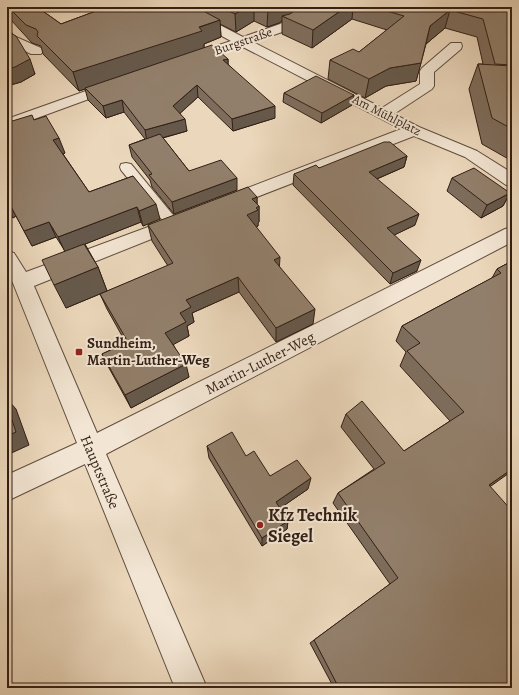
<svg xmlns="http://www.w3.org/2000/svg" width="519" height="695" font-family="Alegreya,serif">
<rect width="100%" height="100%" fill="#ebd7bb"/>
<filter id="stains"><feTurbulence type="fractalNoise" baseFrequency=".005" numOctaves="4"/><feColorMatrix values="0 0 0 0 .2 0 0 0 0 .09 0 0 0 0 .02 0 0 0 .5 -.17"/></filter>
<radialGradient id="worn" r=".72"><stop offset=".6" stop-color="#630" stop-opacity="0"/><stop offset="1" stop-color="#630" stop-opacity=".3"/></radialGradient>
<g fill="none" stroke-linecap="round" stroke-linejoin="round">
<defs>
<polygon id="service" points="126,163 131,164 178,221 180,224 178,227 173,229 168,227 121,170 120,167 121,164"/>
<g id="minor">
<polygon points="170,7 185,7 243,37 280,24 308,7 322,7 288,30 253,42 382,108 420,84 420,71 422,68 451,43 461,43 462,46 461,49 434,72 434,86 432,89 394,114 419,127 477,151 512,173 512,186 506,185 465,157 414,136 231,207 225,209 219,207 216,203 219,199 401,129 241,46 195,62 185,62 183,59 185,56 231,41 172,9"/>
<polygon points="7,33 41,48 43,51 41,54 31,54 7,42"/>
<polygon points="114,81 119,82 121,85 119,88 7,129 7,119"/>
<polygon points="178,216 184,218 187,222 184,226 34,286 97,433 505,229 512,227 512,242 106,454 207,688 175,688 85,464 7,501 7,475 77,443 13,283 7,274 7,251 14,253 26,272"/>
</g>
</defs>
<use href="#service" stroke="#604d3e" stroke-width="2"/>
<use href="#minor" stroke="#604d3e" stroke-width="2"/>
<use href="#service" fill="#f2e5d3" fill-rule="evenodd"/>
<use href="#minor" fill="#f2e5d3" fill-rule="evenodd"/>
</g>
<g fill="#7e6d5c" stroke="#321f15">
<polygon points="7,7 37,7 61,24 107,7 512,7 512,161 482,144 469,89 478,64 483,64 477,37 445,28 426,44 416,81 386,86 365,98 328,79 330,60 359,52 387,30 352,19 312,48 282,34 282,21 279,23 267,27 254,21 236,32 220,24 221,37 204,44 204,48 228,59 228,64 275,118 233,131 198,97 180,113 187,131 163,138 189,171 237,190 174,214 152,187 150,180 132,157 129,145 145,139 124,112 106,118 88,100 85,89 79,91 43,54 41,46 32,43 11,20 7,19"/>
<polygon points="7,21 12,33 35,74 21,82 7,86"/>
<polygon points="284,93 354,95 352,105 321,123 283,102"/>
<polygon points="7,118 9,122 34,120 65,153 63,154 89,192 133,176 160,219 143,226 141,222 85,244 98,267 107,291 66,308 65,251 56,237 32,246 16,216 13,218 7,209"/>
<polygon points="407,156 404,167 377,179 415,225 394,235 417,271 390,284 293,185 294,174 319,168"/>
<polygon points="452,178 510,193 503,206 481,218 447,191"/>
<polygon points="257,197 257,205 259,206 259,222 258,223 258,226 256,227 313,324 276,342 239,292 192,313 194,322 187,326 189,336 173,344 189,377 131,408 109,368 102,354 126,343 107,309 100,294 168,266 152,241 148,225"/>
<polygon points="512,261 490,486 512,688 334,688 310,643 390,584 333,503 338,493 374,469 341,427 346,414 404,451 450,421 400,366 406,352 396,341 402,326 492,278 497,269"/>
<polygon points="207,446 246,456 270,476 308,489 280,508 288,521 287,529 262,546 209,458"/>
</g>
<g fill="#66594b" stroke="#321f15">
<polygon points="247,7 254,7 254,21 236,32 235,14"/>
<polygon points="274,7 305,7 287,18 282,16 282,21 279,23 267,27 268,9"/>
<polygon points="346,7 353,7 352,19 312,48 313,30"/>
<polygon points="450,10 445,28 426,44 430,26"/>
<polygon points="220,20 221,37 204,44 204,49 79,91 73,72"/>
<polygon points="30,59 35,74 21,82 7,86 7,69"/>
<polygon points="228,59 228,71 223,60"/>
<polygon points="421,63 416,81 386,86 365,98 369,79 390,68"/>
<polygon points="197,85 198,97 175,118 173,106"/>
<polygon points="354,95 352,105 321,123 322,113"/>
<polygon points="122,100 124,112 106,118 103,106"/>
<polygon points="275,106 275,118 233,131 232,119"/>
<polygon points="185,119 187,131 147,142 145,130"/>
<polygon points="59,138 65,153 59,155 53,140"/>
<polygon points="407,156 404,167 367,183 369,172"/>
<polygon points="237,178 237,190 174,214 172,202"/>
<polygon points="510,193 503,206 481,218 487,205"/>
<polygon points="257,197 257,207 259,206 259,222 258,223 258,226 248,231 247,215 252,199"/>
<polygon points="8,201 16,216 13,218 7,206 7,202"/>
<polygon points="156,204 160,219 143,226 139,211"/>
<polygon points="137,207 141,222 65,252 58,237"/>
<polygon points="419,214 415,225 384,240 387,228"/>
<polygon points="49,222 56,237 32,246 24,231"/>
<polygon points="280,257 279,273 274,260"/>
<polygon points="421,260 417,271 390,284 393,273"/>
<polygon points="98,267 107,291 66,308 54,285"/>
<polygon points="238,277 239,292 192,313 194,322 187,326 189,336 169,347 165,333 180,313 186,300"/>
<polygon points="315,309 313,324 276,342 276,328"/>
<polygon points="186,364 189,377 131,408 125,395"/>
<polygon points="7,399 16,409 29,445 7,455"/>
<polygon points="512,469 512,471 477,496 489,485"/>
<polygon points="311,478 308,489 276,511 276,502"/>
<polygon points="288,521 287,529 262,546 262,538"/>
</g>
<g fill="#927f6b" stroke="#321f15">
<polygon points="8,7 37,7 61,24 107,7 196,7 220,20 199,27 202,31 73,72 37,36 38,32 36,29 26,25"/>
<polygon points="221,7 247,7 235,14"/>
<polygon points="262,7 274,7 268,9"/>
<polygon points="300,7 346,7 313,30 282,16 290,14"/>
<polygon points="373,7 512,7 512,65 495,64 483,19 450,10 430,26 421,63 390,68 369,79 330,60 353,49 359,52 404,16"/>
<polygon points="7,31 16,36 30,59 15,67 7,69"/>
<polygon points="212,45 228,59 223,60 275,106 232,119 197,85 173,106 185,119 145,130 122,100 103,106 85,88"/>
<polygon points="478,64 512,66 512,129 492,118"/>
<polygon points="316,76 354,95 322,113 284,93"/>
<polygon points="32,115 34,120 46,116 59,138 53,140 89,192 133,176 156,204 139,211 137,207 58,237 49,222 24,231 8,201 7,202 7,118 9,122"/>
<polygon points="160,134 189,171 221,160 237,178 172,202 149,175 152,174 129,145"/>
<polygon points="384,142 390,142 407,156 369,172 419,214 387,228 421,260 393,273 294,174 316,165 319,168"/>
<polygon points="474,168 510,193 487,205 452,178"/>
<polygon points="248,187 257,197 252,199 259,206 256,208 258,210 247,215 280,257 274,260 315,309 276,328 238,277 186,300 191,307 180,313 186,322 165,333 186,364 125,395 102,354 128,342 100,294 173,263 148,225"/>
<polygon points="84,244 98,267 54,285 42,260"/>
<polygon points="512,261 512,469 489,485 512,511 512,688 339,688 314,640 398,578 338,493 385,463 346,414 362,401 404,451 464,412 407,351 420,343 402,326 501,273 497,269"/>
<polygon points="7,405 16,432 7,436"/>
<polygon points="232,432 246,456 254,451 270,476 297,460 311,478 276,502 288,521 262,538 207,446"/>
</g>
<g fill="#8f2418" stroke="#f2e5d3" stroke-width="1.5">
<rect x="75" y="348" width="8" height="8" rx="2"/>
<circle cx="260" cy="525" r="4"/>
</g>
<g text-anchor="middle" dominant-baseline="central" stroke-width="4" stroke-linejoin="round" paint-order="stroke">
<g font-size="13" fill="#321f15" stroke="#f2e5d3">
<text transform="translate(243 41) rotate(-19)">Burgstraße</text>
<text transform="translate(387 115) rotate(27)">Am Mühlplatz</text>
</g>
<g font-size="15" font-weight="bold" fill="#321f15" stroke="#f2e5d3" text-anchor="start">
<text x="87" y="343">Sundheim,<tspan x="87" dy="17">Martin-Luther-Weg</tspan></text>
</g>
<g font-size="15" fill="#321f15" stroke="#f2e5d3">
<text transform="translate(260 363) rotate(-27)">Martin-Luther-Weg</text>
<text transform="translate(100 472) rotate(67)">Hauptstraße</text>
</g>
<g font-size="18" font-weight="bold" fill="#321f15" stroke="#f2e5d3" text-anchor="start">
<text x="268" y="515">Kfz Technik<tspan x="268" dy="21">Siegel</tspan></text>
</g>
</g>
<rect width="519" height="695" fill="none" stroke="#ebd7bb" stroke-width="24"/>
<rect x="8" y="8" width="503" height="679" fill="none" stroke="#321f15" stroke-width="2"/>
<rect x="12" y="12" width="495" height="671" fill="none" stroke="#321f15"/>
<rect width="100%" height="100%" filter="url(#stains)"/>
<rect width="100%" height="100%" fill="url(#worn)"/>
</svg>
